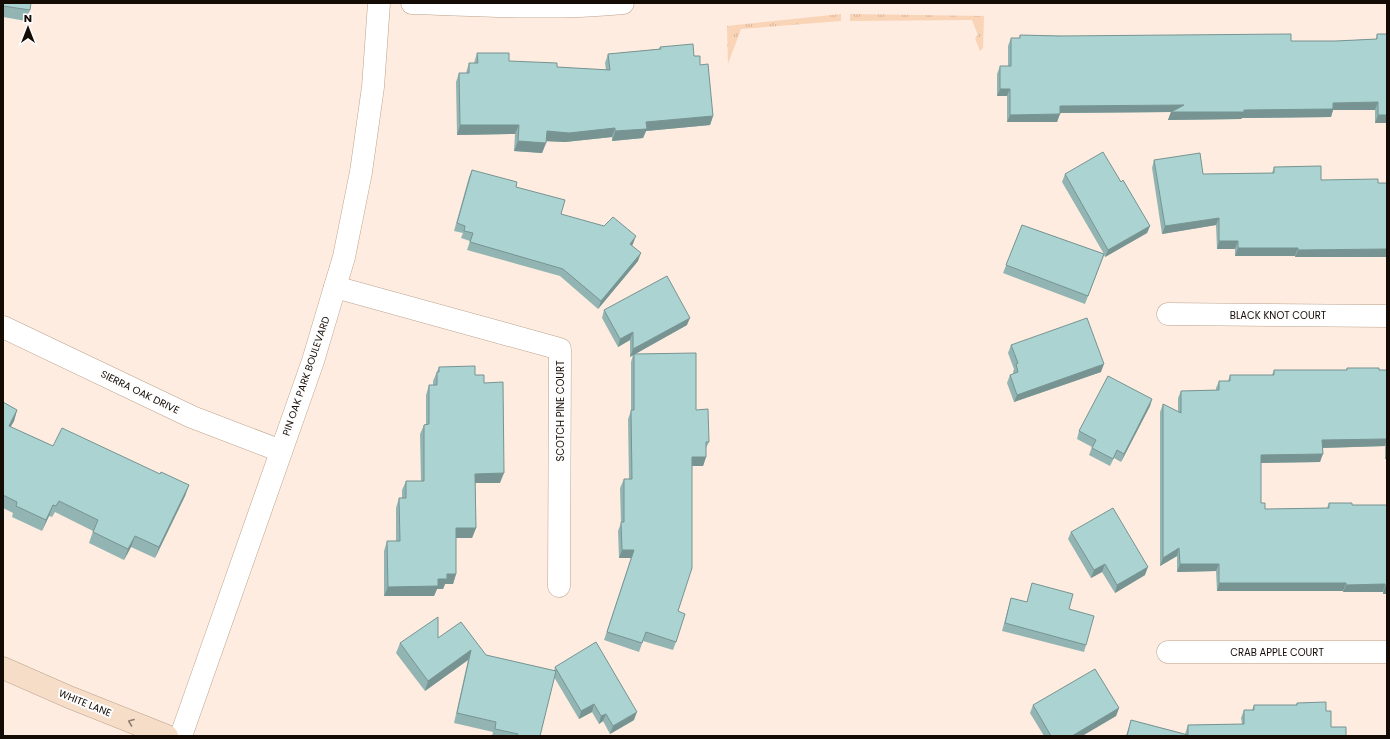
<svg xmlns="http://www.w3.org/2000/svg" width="1390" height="739" font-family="Poppins,sans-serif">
<defs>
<pattern id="grass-tufts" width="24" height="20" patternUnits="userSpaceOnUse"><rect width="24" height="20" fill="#fad4b6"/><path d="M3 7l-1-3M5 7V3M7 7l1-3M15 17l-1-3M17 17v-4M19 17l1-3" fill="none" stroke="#d5b59b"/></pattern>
</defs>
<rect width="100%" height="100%" fill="#fdecdf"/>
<g fill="url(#grass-tufts)">
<polygon points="841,14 841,21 741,29 728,64 727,26"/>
<polygon points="850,14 984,16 983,48 980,51 975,38 978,35 972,20 850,21"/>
</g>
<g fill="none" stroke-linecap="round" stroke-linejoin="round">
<defs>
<g id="minor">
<path d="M 412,3 C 482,5 552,10 623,3"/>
<polyline points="335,287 560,349 559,586"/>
<polyline points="1168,314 1387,316"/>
<polyline points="3,327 192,417 281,451"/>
<polyline points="1168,652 1387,652"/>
</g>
<polyline id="tertiary" points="181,736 313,361 335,287 344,257 361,172 373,87 379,3"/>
<polyline id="secondary" points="3,668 69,697 167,736"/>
</defs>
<use href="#minor" stroke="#bca28d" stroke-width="23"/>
<use href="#tertiary" stroke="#bca28d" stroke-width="23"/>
<use href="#secondary" stroke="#bca28d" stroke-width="23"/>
<use href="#minor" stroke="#fff" stroke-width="22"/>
<use href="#tertiary" stroke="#fff" stroke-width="22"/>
<use href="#secondary" stroke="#f6ddc7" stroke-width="22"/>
</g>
<g fill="#92b5b4">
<polygon points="3,3 30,10 26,21 3,17"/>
<polygon points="1377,34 1387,123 1375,123 1375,110 1333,110 1331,117 1242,118 1241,119 1168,120 1171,112 1060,113 1057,122 1007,122 1007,96 997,96 997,74 1000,66 1008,66 1008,46 1011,38 1019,38 1020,35 1291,41 1336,41 1376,39"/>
<polygon points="660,47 694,56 700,65 713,116 710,125 646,131 643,138 612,141 612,137 565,142 546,141 546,143 542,153 514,151 515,134 457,135 456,82 459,73 466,73 469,63 474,63 477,53 509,61 557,67 606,70 605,63 608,54 659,49"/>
<polygon points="1154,160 1203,174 1272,173 1274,167 1321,180 1378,183 1387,183 1387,257 1295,257 1295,256 1235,256 1235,249 1217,249 1216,225 1162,234 1152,168"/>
<polygon points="472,170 516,187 561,214 633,244 632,245 638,261 598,309 560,276 467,250 470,241 461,238 463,233 454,231 469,177"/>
<polygon points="1065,174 1121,182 1150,226 1147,233 1105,257 1104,255 1085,304 1003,273 1022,225 1104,254 1062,182"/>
<polygon points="604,310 687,325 635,354 696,410 709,442 706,448 706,457 703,466 692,466 678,611 676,642 673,650 643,641 639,652 604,640 631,558 619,558 618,531 621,523 620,488 624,479 629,479 628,419 631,411 631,362 633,355 630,357 630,340 618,347 602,318"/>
<polygon points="1011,345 1101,372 1014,402 1007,383 1010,375 1014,374 1013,372 1014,369 1008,353"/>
<polygon points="439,367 475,375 484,383 500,483 475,483 476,528 472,538 456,538 456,574 453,584 445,584 443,589 437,589 434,596 384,596 384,551 387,541 396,541 396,508 399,498 402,498 402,490 406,481 421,481 420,434 424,425 426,424 426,395 429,385 433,385 433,381"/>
<polygon points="1347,368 1379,370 1387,370 1387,459 1385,459 1385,446 1323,448 1320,462 1261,463 1261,503 1265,509 1327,508 1329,503 1352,505 1387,505 1387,594 1383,594 1383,592 1343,592 1343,591 1217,591 1216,571 1177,572 1177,556 1160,566 1160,412 1163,404 1178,412 1178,398 1181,391 1216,390 1216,388 1219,381 1228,381 1230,375 1272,375 1274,370 1346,370"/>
<polygon points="1152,399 1150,406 1121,462 1114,458 1110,466 1089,455 1092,447 1077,439 1079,431"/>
<polygon points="3,402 17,410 14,421 10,427 53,446 160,474 189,485 185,496 155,558 131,547 124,560 89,543 93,531 55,512 52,517 49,516 42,531 12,517 13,513 3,508"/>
<polygon points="1071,532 1145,575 1115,593 1102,572 1091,578 1068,539"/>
<polygon points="1032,583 1069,609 1086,645 1084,652 1002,631 1009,605 1011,598 1027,602"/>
<polygon points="438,638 486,655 554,671 555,667 634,720 610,734 603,721 599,724 592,712 579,719 554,677 540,736 492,736 493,732 454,723 468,660 425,691 396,653 400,643"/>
<polygon points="1297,703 1326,711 1331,727 1346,736 1126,736 1131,720 1185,734 1188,725 1242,724 1241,718 1244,710 1252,710 1254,705 1296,705"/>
<polygon points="1033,705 1119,708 1116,716 1082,736 1044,736 1030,713"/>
</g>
<g fill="#779492">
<polygon points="1000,89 1010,89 1007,96 997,96"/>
<polygon points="1378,102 1375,110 1333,110 1331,117 1242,118 1241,119 1168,120 1171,112 1057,113 1060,106 1184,105 1244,110 1333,103"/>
<polygon points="1060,114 1057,122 1007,122 1010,115"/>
<polygon points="1378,115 1387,115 1387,123 1375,123"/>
<polygon points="713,116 710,125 646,131 643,138 612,141 615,131 646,122"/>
<polygon points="460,125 519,125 515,134 457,135"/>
<polygon points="615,128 612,137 565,142 543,141 547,131"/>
<polygon points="518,141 546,143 542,153 514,151"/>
<polygon points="1219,218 1216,225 1162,234 1165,226"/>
<polygon points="1150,226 1147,233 1105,257 1108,250"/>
<polygon points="636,236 633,244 627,251 630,244"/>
<polygon points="1219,241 1238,241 1235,249 1217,249"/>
<polygon points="1238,248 1298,248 1295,256 1235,256"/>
<polygon points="1387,249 1387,257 1295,257 1298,250"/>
<polygon points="641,253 638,261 598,309 601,301"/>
<polygon points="690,318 687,325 630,357 633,349"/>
<polygon points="633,332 630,340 618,347 620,339"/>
<polygon points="1104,364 1101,372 1014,402 1017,395"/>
<polygon points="1152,399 1150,406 1121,462 1124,454"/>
<polygon points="17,410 14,421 5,437 9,426"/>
<polygon points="1387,439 1385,446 1320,448 1322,440"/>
<polygon points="1387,453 1387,459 1385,459"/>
<polygon points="1323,454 1320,462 1258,463 1261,455"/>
<polygon points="692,457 706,457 703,466 689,466"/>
<polygon points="504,473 500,483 472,483 475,474"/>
<polygon points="189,485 185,496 155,558 159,547"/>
<polygon points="53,505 49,516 42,531 46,520"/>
<polygon points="456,528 476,528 472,538 452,538"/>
<polygon points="135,536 131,547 124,560 128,549"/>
<polygon points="1179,548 1177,556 1160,566 1163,558"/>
<polygon points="622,550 634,550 631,558 619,558"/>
<polygon points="1105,564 1102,572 1091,578 1094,570"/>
<polygon points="1180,564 1219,564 1216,571 1177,572"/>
<polygon points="1148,567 1145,575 1115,593 1117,585"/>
<polygon points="447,574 456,574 453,584 445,584 443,589 437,589 434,596 384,596 388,587 438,579"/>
<polygon points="1219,583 1346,583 1343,591 1217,591"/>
<polygon points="1385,584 1383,592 1343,592 1346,585"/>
<polygon points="1385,586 1387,586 1387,594 1383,594"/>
<polygon points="471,650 468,660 425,691 428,681"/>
<polygon points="594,704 592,712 579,719 581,711"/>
<polygon points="1119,708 1116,716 1082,736 1072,736"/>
<polygon points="637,712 634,720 610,734 613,726"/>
<polygon points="606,714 603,721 599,724 601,716"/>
</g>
<g fill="#aad3d1" stroke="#779492">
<polygon points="3,3 31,3 30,10 3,6"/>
<polygon points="1291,34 1291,41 1336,41 1377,39 1377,34 1387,34 1387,115 1378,115 1378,102 1333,103 1333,109 1244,110 1244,112 1171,112 1184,105 1060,106 1060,114 1010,115 1010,89 1000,89 1000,66 1011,66 1011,38 1020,38 1020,35 1059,36"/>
<polygon points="693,44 694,56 700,56 700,65 708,64 713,116 646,122 647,129 615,131 615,128 569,133 547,131 546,143 518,141 519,125 460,125 459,73 469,73 469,63 478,63 477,53 509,53 509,61 557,63 557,67 610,70 608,54 661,49 660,47"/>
<polygon points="1103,152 1121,182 1123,180 1150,226 1108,250 1065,174"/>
<polygon points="1200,153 1203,174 1274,173 1274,167 1321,166 1321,180 1378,179 1378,183 1387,183 1387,249 1298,250 1298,248 1238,248 1238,241 1219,241 1219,218 1165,226 1154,160"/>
<polygon points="472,170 517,182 516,187 565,200 561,214 604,226 613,217 636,236 630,244 641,253 601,301 563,269 470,242 473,233 464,231 465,226 457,223"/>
<polygon points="1022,225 1104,254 1088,296 1006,265"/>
<polygon points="667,276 690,318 633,349 633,332 620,339 604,310"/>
<polygon points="1087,318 1104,364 1017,395 1010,375 1018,372 1016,364 1018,363 1011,345"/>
<polygon points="696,353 696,410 708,409 709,442 706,442 706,457 692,457 692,568 678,611 685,614 676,642 646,632 642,643 607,632 634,550 622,550 621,522 624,522 624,479 632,479 631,410 634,410 634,354"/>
<polygon points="475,366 475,375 484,375 484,383 503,382 504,473 475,474 476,528 456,528 456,574 447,574 447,579 438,579 438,586 388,587 387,541 400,541 399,498 406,498 406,481 424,481 424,425 429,424 429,385 437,385 437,372 439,372 439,367"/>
<polygon points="1347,368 1379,368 1379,370 1387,370 1387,439 1322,440 1323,454 1261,455 1261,503 1265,503 1265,509 1329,508 1329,503 1352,503 1352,505 1387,505 1387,586 1385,586 1385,584 1346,585 1346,583 1219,583 1219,564 1180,564 1179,548 1163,558 1163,404 1181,413 1181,391 1219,390 1219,381 1230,381 1230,375 1274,375 1274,370 1347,370"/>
<polygon points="1108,376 1152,399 1124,454 1117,450 1113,459 1092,448 1096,440 1079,431"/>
<polygon points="3,402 17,410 9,426 53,446 62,428 160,474 161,472 189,485 159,547 135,536 128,549 93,532 98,520 59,501 56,506 53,505 46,520 16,506 17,502 3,495"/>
<polygon points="1113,508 1148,567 1117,585 1105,564 1094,570 1071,532"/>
<polygon points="1032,583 1073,594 1069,609 1094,616 1086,645 1005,623 1011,598 1027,602"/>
<polygon points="438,617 438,638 461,622 486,655 556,671 540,736 517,736 518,734 495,729 496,722 457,713 471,650 428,681 400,643"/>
<polygon points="596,642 637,712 613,726 606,714 601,716 594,704 581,711 555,667"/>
<polygon points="1095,669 1119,708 1072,736 1051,736 1033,705"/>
<polygon points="1326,702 1326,711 1331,711 1331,727 1346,727 1346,736 1127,736 1131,720 1188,735 1188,725 1244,724 1244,710 1254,710 1254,705 1297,705 1297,703"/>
</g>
<defs><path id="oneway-chevron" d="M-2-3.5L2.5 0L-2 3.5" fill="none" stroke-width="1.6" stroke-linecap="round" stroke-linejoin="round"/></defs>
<use stroke="#907e70" href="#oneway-chevron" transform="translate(131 722) rotate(-159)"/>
<g text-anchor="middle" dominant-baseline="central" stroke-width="4" stroke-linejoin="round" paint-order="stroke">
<g font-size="10" fill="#140b05" stroke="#fdfdfd">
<text x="1278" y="315">BLACK KNOT COURT</text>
<text transform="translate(306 376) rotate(-71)">PIN OAK PARK BOULEVARD</text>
<text transform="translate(140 392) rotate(26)">SIERRA OAK DRIVE</text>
<text transform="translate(560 411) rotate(-90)">SCOTCH PINE COURT</text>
<text x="1277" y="652">CRAB APPLE COURT</text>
<text transform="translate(85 703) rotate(22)">WHITE LANE</text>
</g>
</g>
<rect width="1390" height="739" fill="none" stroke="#140b05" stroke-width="8"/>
<g transform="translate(28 28)" stroke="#fdfdfd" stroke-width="3" paint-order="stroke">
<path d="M0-3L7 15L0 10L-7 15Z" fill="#140b05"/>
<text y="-6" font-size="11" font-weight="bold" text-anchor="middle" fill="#140b05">N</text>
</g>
</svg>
